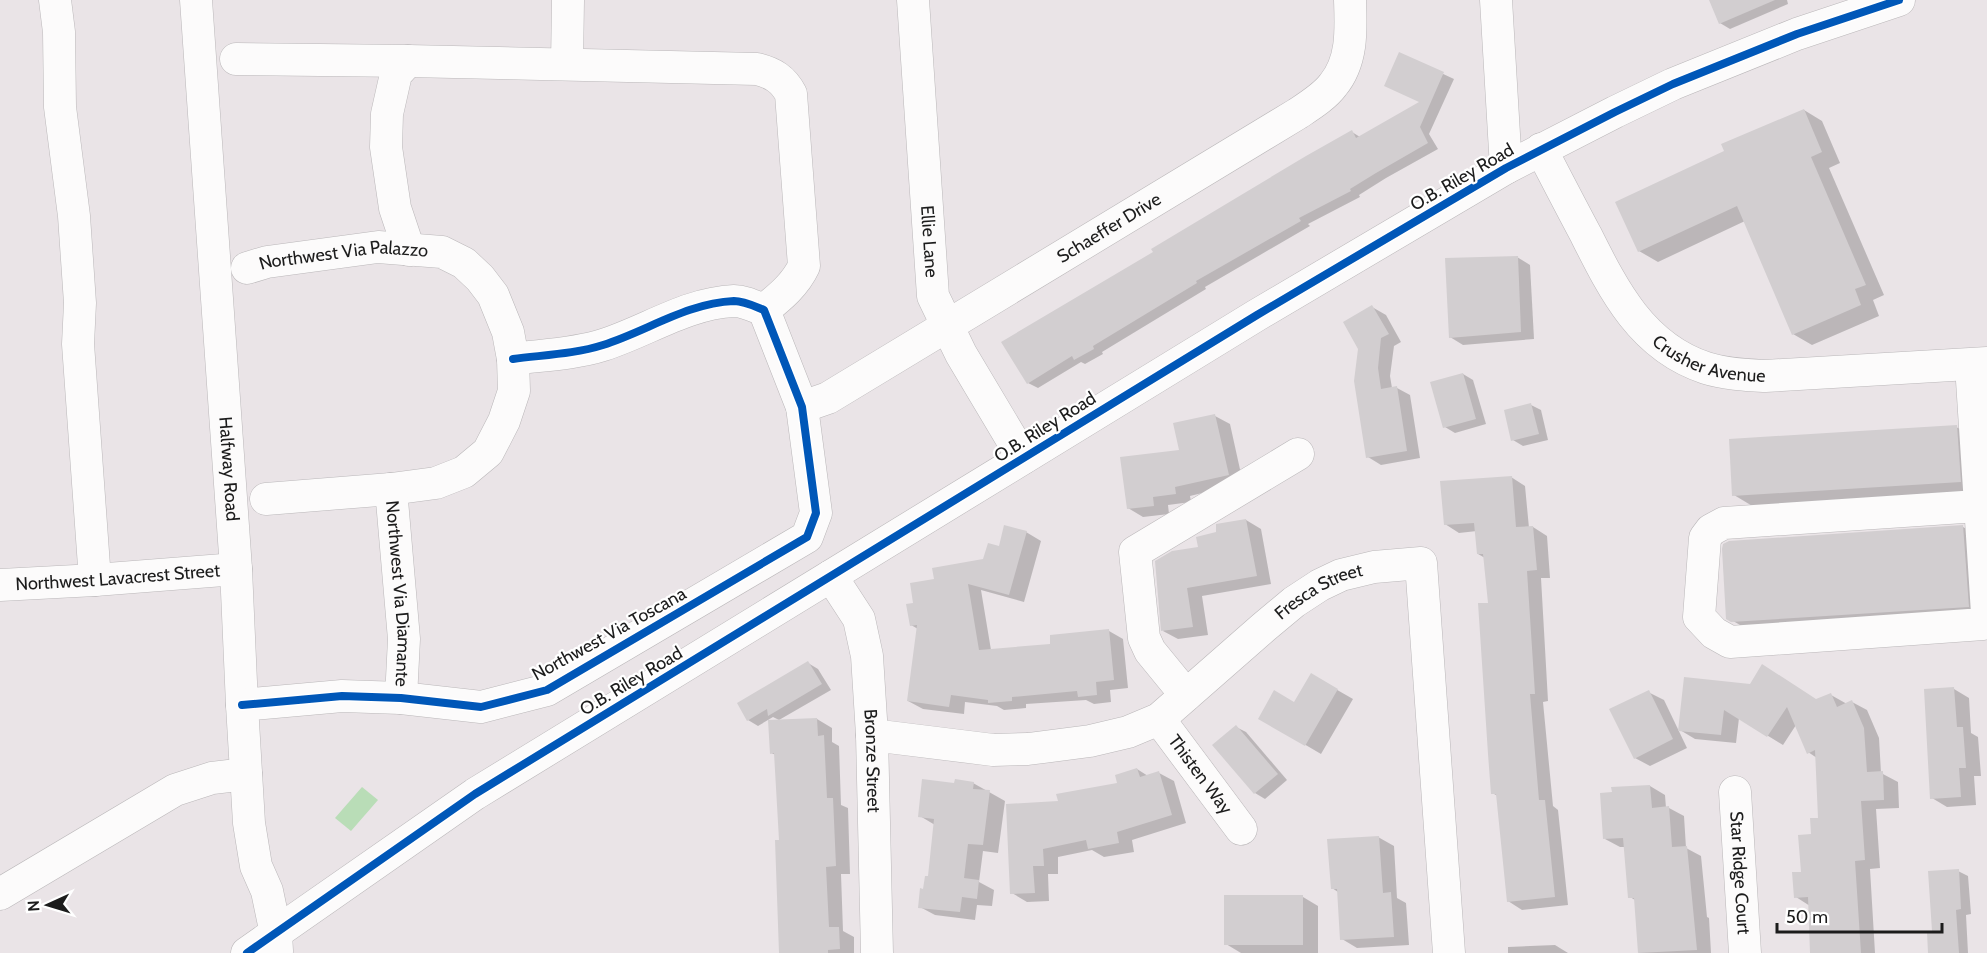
<svg xmlns="http://www.w3.org/2000/svg" width="1987" height="953" font-family="Cabin,sans-serif">
<rect width="100%" height="100%" fill="#eae4e7"/>
<polygon fill="#b9ddb7" points="362,787 378,800 351,831 335,818"/>
<g fill="#0003">
<polygon points="1710,0 1787,0 1788,4 1730,29 1720,23"/>
<polygon points="1400,54 1454,79 1429,134 1438,149 1386,178 1359,195 1360,197 1308,224 1310,226 1205,287 1206,289 1102,352 1103,354 1085,364 1081,362 1038,388 1028,383 1155,253 1352,132 1360,137 1421,102"/>
<polygon points="1804,110 1822,121 1840,163 1829,168 1884,295 1873,300 1879,316 1812,345 1793,334 1745,221 1658,262 1639,251 1726,152"/>
<polygon points="1517,257 1530,265 1534,339 1463,345 1450,337"/>
<polygon points="1372,307 1386,315 1401,342 1394,346 1390,376 1392,388 1397,388 1410,395 1420,458 1381,465 1368,457"/>
<polygon points="1463,374 1473,380 1486,424 1455,433 1445,427"/>
<polygon points="1531,405 1541,410 1548,440 1523,446 1513,440"/>
<polygon points="1215,416 1230,424 1243,483 1190,496 1191,502 1168,505 1169,514 1143,517 1128,508"/>
<polygon points="1956,427 1977,438 1980,493 1754,507 1734,495"/>
<polygon points="1511,477 1525,486 1529,528 1533,527 1547,536 1550,578 1541,578 1548,701 1543,702 1553,806 1558,810 1568,905 1522,910 1508,901 1498,796 1492,793 1489,604 1485,558 1478,554 1477,531 1459,533 1445,524"/>
<polygon points="1246,520 1261,529 1271,584 1202,596 1208,635 1178,639 1163,631 1218,533"/>
<polygon points="1963,527 1983,538 1987,618 1752,632 1728,618"/>
<polygon points="1026,532 1041,541 1024,602 981,590 991,650 1052,645 1109,631 1123,639 1128,688 1110,690 1111,702 1094,704 1086,700 1026,704 1026,708 1004,710 997,706 965,702 964,714 923,709 908,701 918,629 911,625 915,605 936,580 984,560 1000,547"/>
<polygon points="808,663 818,669 831,690 779,720 773,717 758,726 748,720 739,704"/>
<polygon points="1311,675 1353,699 1321,754 1260,718 1294,704"/>
<polygon points="1685,679 1817,701 1831,695 1847,704 1852,702 1867,710 1879,738 1881,773 1898,782 1899,808 1876,809 1880,868 1870,869 1875,953 1811,953 1810,906 1796,897 1813,835 1820,819 1817,758 1808,752 1796,725 1783,745 1739,718 1736,743 1695,739 1680,730"/>
<polygon points="1954,689 1969,698 1971,733 1978,737 1981,776 1974,776 1976,805 1947,807 1932,798"/>
<polygon points="1648,692 1664,700 1687,748 1650,766 1635,758"/>
<polygon points="817,719 832,728 832,742 839,746 841,805 848,808 850,874 841,874 843,931 854,937 854,953 780,953 780,842 776,755 771,753"/>
<polygon points="1236,727 1246,732 1287,780 1265,799 1255,793"/>
<polygon points="1137,769 1148,776 1159,773 1174,781 1186,823 1132,840 1134,852 1104,857 1092,850 1058,857 1058,874 1048,874 1049,901 1027,902 1012,893 1059,803 1119,784"/>
<polygon points="973,783 1005,801 998,853 983,851 979,882 994,890 992,906 977,905 975,920 935,915 920,907 930,878 935,825 920,816 956,785"/>
<polygon points="1650,786 1665,795 1666,808 1669,808 1684,816 1686,848 1701,856 1707,917 1709,918 1711,953 1639,953 1635,900 1630,897 1625,847 1620,847 1605,839"/>
<polygon points="1378,837 1394,846 1397,898 1406,903 1409,945 1357,948 1342,939 1338,892 1332,888"/>
<polygon points="1958,871 1968,876 1971,914 1966,915 1968,953 1930,953 1934,933"/>
<polygon points="1303,897 1318,906 1318,953 1241,953 1226,944"/>
<polygon points="1555,945 1568,953 1508,953 1508,947"/>
</g>
<g fill="#d2ced0">
<polygon points="1709,0 1775,0 1719,24"/>
<polygon points="1399,52 1444,72 1420,127 1428,143 1376,173 1350,189 1351,191 1299,218 1301,221 1196,281 1197,283 1093,346 1094,349 1074,360 1072,356 1027,384 1001,342 1153,252 1151,249 1306,156 1352,130 1356,138 1419,102 1384,86"/>
<polygon points="1804,109 1822,152 1811,157 1866,285 1855,289 1861,305 1792,335 1737,206 1638,252 1615,202 1724,151 1721,144"/>
<polygon points="1518,256 1521,332 1449,338 1445,258"/>
<polygon points="1372,305 1389,334 1381,338 1378,368 1381,389 1397,386 1407,451 1366,458 1354,381 1358,349 1343,322"/>
<polygon points="1463,373 1476,419 1443,428 1430,382"/>
<polygon points="1531,403 1539,434 1511,441 1504,410"/>
<polygon points="1215,414 1229,475 1175,487 1176,494 1153,497 1154,506 1127,509 1120,457 1179,450 1173,423"/>
<polygon points="1957,425 1961,482 1732,496 1729,439"/>
<polygon points="1512,476 1516,527 1533,526 1537,570 1527,571 1535,694 1530,694 1539,800 1545,800 1555,897 1507,902 1496,794 1491,794 1488,754 1478,603 1488,603 1483,554 1477,554 1474,523 1444,525 1440,481"/>
<polygon points="1246,519 1257,576 1187,588 1193,627 1161,631 1155,561 1172,551 1198,547 1196,537 1216,532 1216,524"/>
<polygon points="1004,525 1027,531 1009,595 968,584 979,650 1050,644 1050,635 1109,629 1114,680 1096,682 1097,695 1078,697 1077,691 1012,697 1012,701 988,703 988,700 951,695 949,707 907,701 917,625 910,626 906,604 913,603 910,583 934,579 932,568 983,559 988,543 999,546"/>
<polygon points="1963,525 1969,607 1731,622 1726,619 1722,549 1723,544 1729,541"/>
<polygon points="808,661 822,684 768,716 767,709 747,721 737,703"/>
<polygon points="1762,664 1816,699 1831,693 1837,707 1852,700 1864,728 1867,772 1883,771 1884,800 1861,801 1865,860 1855,861 1861,953 1810,953 1808,897 1794,898 1792,872 1801,872 1798,835 1811,834 1810,818 1818,818 1815,750 1807,754 1787,707 1767,737 1724,710 1721,735 1678,731 1684,677 1750,684"/>
<polygon points="1311,673 1338,689 1305,746 1258,719 1274,690 1294,702"/>
<polygon points="1954,687 1957,727 1963,727 1966,768 1959,768 1961,797 1930,799 1924,689"/>
<polygon points="1649,690 1673,739 1634,759 1609,709"/>
<polygon points="817,718 818,736 824,735 827,798 833,798 836,866 826,867 829,927 839,927 840,949 828,950 828,953 779,953 775,840 779,840 774,753 770,754 768,720"/>
<polygon points="1236,725 1278,774 1254,794 1212,745"/>
<polygon points="1137,768 1140,777 1159,771 1172,815 1117,832 1119,843 1088,849 1086,840 1043,849 1044,866 1033,866 1035,893 1010,894 1006,804 1058,801 1056,794 1117,783 1115,775"/>
<polygon points="922,779 954,783 955,779 974,782 973,789 990,790 983,845 968,844 964,878 979,880 977,899 962,897 960,912 918,908 920,888 923,889 925,876 928,876 934,819 918,817"/>
<polygon points="1650,785 1652,808 1669,806 1672,847 1687,846 1697,950 1638,953 1634,898 1628,898 1623,838 1603,839 1600,793 1612,792 1611,787"/>
<polygon points="1379,836 1383,893 1391,892 1394,937 1340,940 1337,889 1331,889 1327,839"/>
<polygon points="1959,869 1961,909 1956,910 1959,953 1928,953 1927,932 1932,931 1928,871"/>
<rect x="1224" y="895" width="79" height="50"/>
</g>
<g fill="none" stroke-linecap="round" stroke-linejoin="round">
<defs>
<g id="minor">
<polyline points="55,0 59,32 60,107 74,216 80,303 78,344 95,580"/>
<path id="s1" d="M 196,0 L 236,569 L 242,705 L 249,823 L 256,866 L 267,891 L 276,934 L 277,951"/>
<path id="s2" d="M 913,0 L 933,296 L 961,354 L 1023,458"/>
<polyline points="1496,0 1506,168"/>
<path d="M 236,59 L 408,61 L 757,69 C 773,73 783,79 791,94 L 804,266 C 795,285 780,297 764,310"/>
<polyline points="408,61 396,74 387,114 386,147 395,208 409,250"/>
<polyline points="567,64 568,0"/>
<path id="s3" d="M 1541,149 C 1556,178 1571,207 1586,235 C 1614,291 1642,347 1706,368 C 1725,374 1746,375 1765,376 L 1987,363"/>
<path id="s4" d="M 247,268 L 267,262 L 378,247 L 442,252 L 464,263 L 480,278 L 493,295 L 508,332 L 513,359 L 514,391 L 504,421 L 488,452 L 464,472 L 436,483 L 391,489 L 266,499"/>
<polyline points="1971,365 1987,613 1983,624 1730,642 1714,633 1699,617 1705,538 1711,530 1724,523 1978,506"/>
<path id="s5" d="M 802,407 L 828,398 L 1297,114 C 1309,106 1324,97 1333,85 C 1353,61 1351,29 1350,0"/>
<path id="s6" d="M 391,489 L 404,639 L 401,698"/>
<path id="s7" d="M 831,576 L 859,619 L 867,656 L 872,735 L 877,953"/>
<path id="s8" d="M 0,585 L 95,580 L 236,569"/>
<polyline points="1186,695 1150,651 1144,638 1135,552 1298,454"/>
<path d="M 242,705 L 342,696 L 401,698 L 481,707 L 547,690 L 807,537 L 816,513 L 802,407 L 764,310 C 754,306 744,301 734,301 C 687,303 647,331 603,345 C 575,354 543,355 513,359"/>
<path id="s9" d="M 1159,719 L 1241,829"/>
<path id="s10" d="M 872,735 L 993,750 L 1028,749 L 1090,741 L 1128,732 L 1159,719 L 1264,627 L 1294,602 L 1320,585 L 1341,575 L 1374,567 L 1421,563 L 1449,953"/>
<path id="s11" d="M 1735,792 L 1745,953"/>
<polyline points="0,894 175,790 212,778 246,774"/>
<polyline points="247,953 475,794 1257,315 1506,168 1615,112 1673,84 1797,34 1899,0"/>
</g>
</defs>
<use href="#minor" stroke="#bab7b9" stroke-width="33"/>
<use href="#minor" stroke="#fcfbfb" stroke-width="32"/>
<defs>
<g id="cycleway">
<path d="M 242,705 L 342,696 L 401,698 L 481,707 L 547,690 L 807,537 L 816,513 L 802,407 L 764,310 C 754,306 744,301 734,301 C 687,303 647,331 603,345 C 575,354 543,355 513,359"/>
<polyline points="247,953 475,794 1257,315 1506,168 1615,112 1673,84 1797,34 1899,0"/>
</g>
</defs>
<use href="#cycleway" stroke="#fff" stroke-width="11"/>
<use href="#cycleway" stroke="#0057b8" stroke-width="8"/>
</g>
<g text-anchor="middle" dominant-baseline="central" stroke-width="4.5" stroke-linejoin="round" paint-order="stroke">
<g font-size="18" fill="#1c1c1c" stroke="#fff">
<text transform="translate(1462 177) rotate(-30)">O.B. Riley Road</text>
<text stroke="none"><textPath href="#s5" startOffset="356">Schaeffer Drive</textPath></text>
<text stroke="none"><textPath href="#s2" startOffset="242">Ellie Lane</textPath></text>
<text stroke="none"><textPath href="#s4" startOffset="98">Northwest Via Palazzo</textPath></text>
<text stroke="none"><textPath href="#s3" startOffset="282">Crusher Avenue</textPath></text>
<text transform="translate(1045 427) rotate(-32)">O.B. Riley Road</text>
<text stroke="none"><textPath href="#s1" startOffset="470">Halfway Road</textPath></text>
<text stroke="none"><textPath href="#s8" startOffset="118">Northwest Lavacrest Street</textPath></text>
<text stroke="none"><textPath href="#s6" startOffset="105">Northwest Via Diamante</textPath></text>
<text stroke="none"><textPath href="#s10" startOffset="498">Fresca Street</textPath></text>
<text transform="translate(609 634) rotate(-29)">Northwest Via Toscana</text>
<text transform="translate(631 681) rotate(-31)">O.B. Riley Road</text>
<text stroke="none"><textPath href="#s7" startOffset="194">Bronze Street</textPath></text>
<text stroke="none"><textPath href="#s9" startOffset="69">Thisten Way</textPath></text>
<text stroke="none"><textPath href="#s11" startOffset="81">Star Ridge Court</textPath></text>
</g>
</g>
<g transform="translate(48 905) rotate(266)" stroke="#ffffff" stroke-width="4.5" paint-order="stroke">
<path d="M0-4.5L10 22L0 15L-10 22Z" fill="#1c1c1c"/>
<text y="-9" font-size="16" font-weight="bold" text-anchor="middle" fill="#1c1c1c">N</text>
</g>
<path d="M1777 923v9h165v-9" fill="none" stroke="#1c1c1c" stroke-width="3"/>
<text x="1786" y="923" font-size="18" fill="#1c1c1c" stroke="#ffffff" stroke-width="4.5" paint-order="stroke">50 m</text>
</svg>
